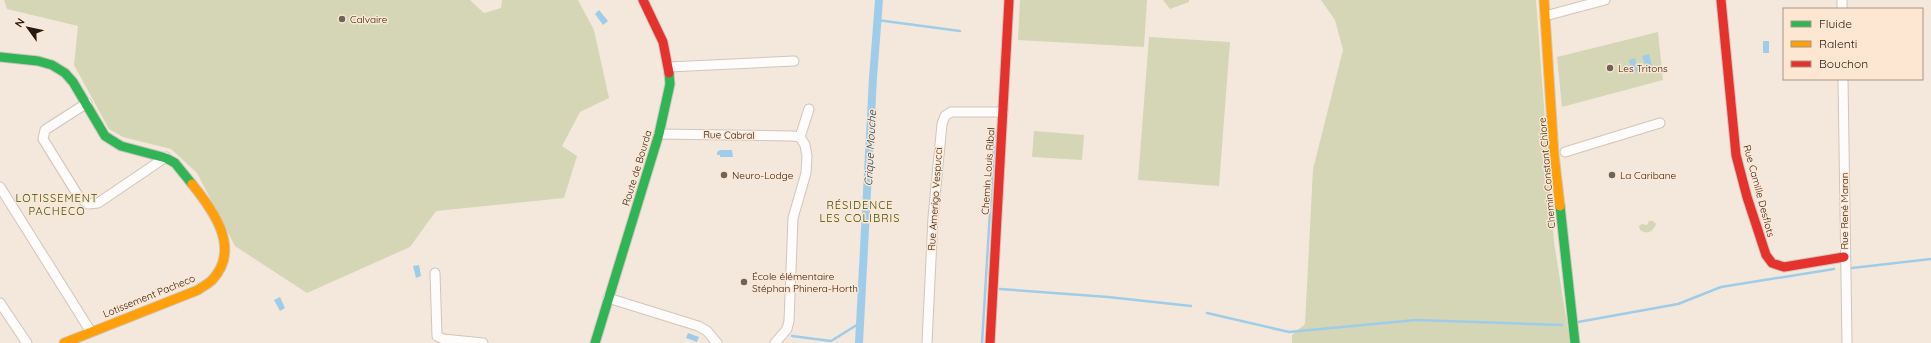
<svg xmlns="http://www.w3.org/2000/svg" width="1931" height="343" font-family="Quicksand,sans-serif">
<rect width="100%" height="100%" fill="#f4e8dc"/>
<g fill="#d4d6b5">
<polygon points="4,0 470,0 484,13 501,8 502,0 578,0 594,30 609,98 580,112 562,146 577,156 564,198 436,211 410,247 307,293 235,246 197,173 171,149 123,137 109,129 74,65 78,26 7,9"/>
<polygon points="1020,0 1147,0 1144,47 1018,40"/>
<polygon points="1163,0 1189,0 1189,2 1170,9"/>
<polygon points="1321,0 1536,0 1554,242 1570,343 1292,343 1292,335 1305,324 1313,169 1343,50 1335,20"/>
<polygon points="1658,32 1663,80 1562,107 1557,57"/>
<polygon points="1149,37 1230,42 1219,186 1138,180"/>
<polygon points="1034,131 1084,135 1082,160 1032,157"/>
<path d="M 1649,221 L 1653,221 L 1656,224 C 1653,232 1647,235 1640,230 L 1639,226 L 1642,224 L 1647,225 Z"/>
</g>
<g fill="#9fcde9">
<polygon points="599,10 608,21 603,25 595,14"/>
<rect x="1763" y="41" width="6" height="12"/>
<polygon points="1649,54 1652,66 1646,68 1642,56"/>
<polygon points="1635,58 1638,71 1632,72 1629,60"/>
<polygon points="720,150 732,150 733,157 720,157 720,155 717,155 717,152"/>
<polygon points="419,265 421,276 416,278 413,266"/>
<polygon points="280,297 285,308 280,311 274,300"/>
<polygon points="688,333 699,337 697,342 686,338"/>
</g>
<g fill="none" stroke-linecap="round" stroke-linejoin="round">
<g stroke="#9fcde9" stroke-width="2.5">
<polyline points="877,20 960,31"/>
<polyline points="1852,268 1931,259"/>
<polyline points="1000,289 1108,297 1191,306"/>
<polyline points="1207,313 1289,332 1416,320 1562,325"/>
<polyline points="1578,322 1678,304 1721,287 1834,269"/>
<polyline points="792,336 831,341 860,323"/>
<polyline points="982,343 995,129"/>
</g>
<polyline stroke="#9fcde9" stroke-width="8" points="859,343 873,78 879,0"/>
<defs>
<g id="street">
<polyline points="1842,0 1842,9"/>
<polyline points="1545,16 1605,0"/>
<polyline points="669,67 794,61"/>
<polyline points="1843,79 1847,343"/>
<polyline points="87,103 45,130 43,139 79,197 88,204 98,203 166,157"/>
<polyline points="659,134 792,136 800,137"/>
<polyline points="1565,152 1660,123"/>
<polyline points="0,187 91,332"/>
<polyline points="435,273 437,336 443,339 483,343"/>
<polyline points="608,298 698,326 707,331 717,343"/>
<polyline points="0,303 27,343"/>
<polyline points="775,343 787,329 789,321 793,218 806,173 807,156 805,145 800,137 809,109"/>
<polyline points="927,343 933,217 942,124 945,116 951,112 1003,112"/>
</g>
<g id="fast">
<polyline points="0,57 38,61 52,65 65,73 73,82 105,136 121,146 166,158 175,163 192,184"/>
<polyline points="1560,206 1575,343"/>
<polyline points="595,343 659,134 670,84 669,73"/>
</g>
<g id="slow">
<polyline points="1544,0 1554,155 1560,206"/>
<path d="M 64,343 L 198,290 C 203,286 209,284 213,279 C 241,248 213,210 192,184"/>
</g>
<g id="jam">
<polyline points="643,0 663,42 669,73"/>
<polyline points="1721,0 1736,155 1747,197 1766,255 1772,263 1784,267 1844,257"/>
<polyline points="990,343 1009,0"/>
</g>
</defs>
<use href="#street" stroke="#d0c5bc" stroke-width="11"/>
<use href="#fast" stroke="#d0c5bc" stroke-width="11"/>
<use href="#slow" stroke="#d0c5bc" stroke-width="11"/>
<use href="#jam" stroke="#d0c5bc" stroke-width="11"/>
<use href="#street" stroke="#fdfcfa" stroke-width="9"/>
<use href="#fast" stroke="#30b455" stroke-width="9"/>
<use href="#slow" stroke="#ff9f0a" stroke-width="9"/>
<use href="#jam" stroke="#e5322d" stroke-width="9"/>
</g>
<g fill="#6d6359" stroke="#fee7d2" stroke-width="1.5">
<circle cx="342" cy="19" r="4"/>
<circle cx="1610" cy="68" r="4"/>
<circle cx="724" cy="175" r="4"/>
<circle cx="1612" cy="175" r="4"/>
<circle cx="744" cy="282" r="4"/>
</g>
<g text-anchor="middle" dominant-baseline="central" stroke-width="3" stroke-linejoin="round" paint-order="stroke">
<g font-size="10" fill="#251b12" stroke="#fee7d2" text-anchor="start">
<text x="350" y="19">Calvaire</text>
<text x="1618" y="68">Les Tritons</text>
<text x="732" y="175">Neuro-Lodge</text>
<text x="1620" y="175">La Caribane</text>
<text x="752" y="276">École élémentaire<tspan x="752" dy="12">Stéphan Phinera-Horth</tspan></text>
</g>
<g font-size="10" fill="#251b12" stroke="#fee7d2">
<text transform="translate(729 135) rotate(1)">Rue Cabral</text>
<text transform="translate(637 168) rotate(-73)">Route de Bourda</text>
<text transform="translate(988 171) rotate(-86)">Chemin Louis Ribal</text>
<text transform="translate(1547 173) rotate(-95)">Chemin Constant Chlore</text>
<text transform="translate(1759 191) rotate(75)">Rue Camille Desflots</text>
<text transform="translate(935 199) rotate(-86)">Rue Amerigo Vespucci</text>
<text transform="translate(1844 211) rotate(-90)">Rue René Maran</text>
<text transform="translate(149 296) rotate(-22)">Lotissement Pacheco</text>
</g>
<g font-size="11" font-style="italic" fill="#003d5b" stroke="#fee7d2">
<text transform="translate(870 148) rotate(-87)">Crique Mouche</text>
</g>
<g font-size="11" letter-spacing="1" fill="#2d5110" stroke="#fee7d2">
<text x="57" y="198">LOTISSEMENT<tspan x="57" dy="13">PACHECO</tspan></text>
<text x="860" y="205">RÉSIDENCE<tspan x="860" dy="13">LES COLIBRIS</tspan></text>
</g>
</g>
<rect x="1783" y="8" width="140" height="72" fill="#fee7d2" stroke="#a79585"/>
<rect x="1791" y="21" width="20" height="6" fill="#30b455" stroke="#a79585"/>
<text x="1819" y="28" font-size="12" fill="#251b12">Fluide</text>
<rect x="1791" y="41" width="20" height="6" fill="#ff9f0a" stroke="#a79585"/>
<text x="1819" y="48" font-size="12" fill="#251b12">Ralenti</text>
<rect x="1791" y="61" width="20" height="6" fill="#e5322d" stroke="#a79585"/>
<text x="1819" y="68" font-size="12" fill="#251b12">Bouchon</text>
<g transform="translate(28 28) rotate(303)" stroke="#fee7d2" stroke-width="3" paint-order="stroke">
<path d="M0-3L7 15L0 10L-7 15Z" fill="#251b12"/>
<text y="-6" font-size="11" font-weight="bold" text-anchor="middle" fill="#251b12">N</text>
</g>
</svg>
